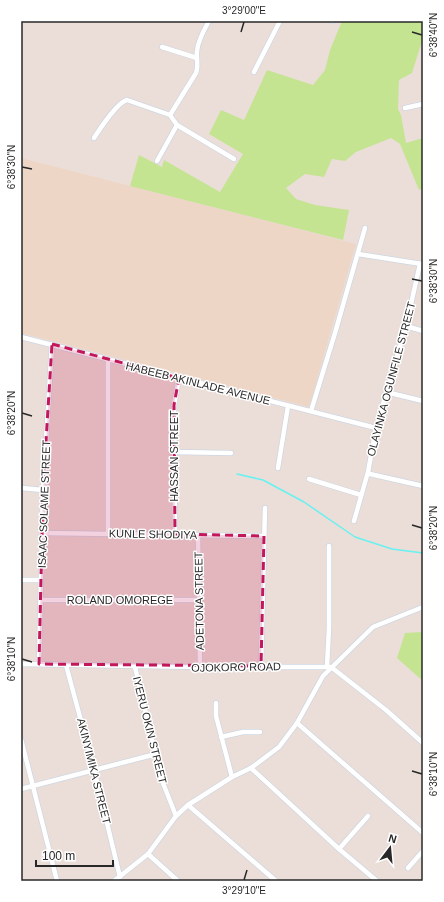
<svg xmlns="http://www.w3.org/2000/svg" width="444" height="902" font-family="Helvetica,sans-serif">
<rect width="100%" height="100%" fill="#ebded8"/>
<polygon fill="#eed6c7" points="21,158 356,244 309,407 21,333"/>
<g fill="#c4e492">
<polygon points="342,21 423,21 423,38 412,73 399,80 398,109 401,115 406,143 423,138 423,188 419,190 400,144 391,138 356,152 345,161 332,159 324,177 305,174 286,188 296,199 315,205 349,210 343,240 130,186 139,155 162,167 164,160 220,192 243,154 209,134 221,110 244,120 267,70 313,85 325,70 330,50"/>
<polygon points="423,632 423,681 397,658 405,633"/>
</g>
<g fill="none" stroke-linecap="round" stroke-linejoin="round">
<polyline stroke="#67f1f0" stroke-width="1.5" points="237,474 263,480 304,502 355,537 392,549 423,553"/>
<defs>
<g id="street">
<polyline points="331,21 332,21"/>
<polyline points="162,47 197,58"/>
<polyline points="254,72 280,21"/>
<polyline points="405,108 423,104"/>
<path d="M 170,115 L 196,73 C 199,66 196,59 197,51 C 198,40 204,30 209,21"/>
<path d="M 94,138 C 100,129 116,103 127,100 L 170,115 L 177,125 L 234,159"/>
<polyline points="157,161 177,125"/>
<polyline points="358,254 422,264"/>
<polyline points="406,326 423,331"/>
<polyline points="21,337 376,428"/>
<polyline points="108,360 108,533"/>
<polyline points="386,392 423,401"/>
<polyline points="311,411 335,333 365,228"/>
<polyline points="174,452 231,453"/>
<polyline points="278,468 288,406"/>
<polyline points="368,472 370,474 423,486"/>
<polyline points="309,479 361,495"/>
<polyline points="21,488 43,490"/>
<polyline points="354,521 368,472 376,428 406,326 420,264"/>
<polyline points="42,533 264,536"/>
<polyline points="175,534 174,405 179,378"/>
<polyline points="198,535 200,667"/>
<polyline points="21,580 41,580"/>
<polyline points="41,600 198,600"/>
<polyline points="21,664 200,667 331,667 386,710 423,743"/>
<polyline points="39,664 43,490 52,344"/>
<polyline points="66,665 94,769 120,877"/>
<polyline points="261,666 265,508"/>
<polyline points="135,667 161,778 176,816"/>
<polyline points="327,667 329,627 329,546"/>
<polyline points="216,703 216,716 232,777"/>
<polyline points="297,723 423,833"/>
<polyline points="221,737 243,732 260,732"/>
<polyline points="21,739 57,881"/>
<polyline points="251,768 339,849 377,881"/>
<polyline points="21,789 156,754"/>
<polyline points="188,805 276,881"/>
<polyline points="339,849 368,816"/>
<polyline points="148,854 178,881"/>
<polyline points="408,868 423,851"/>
<polyline points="114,881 148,854 176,816 188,805 232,777 251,768 279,747 297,723 323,676 373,627 423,607"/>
</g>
</defs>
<use href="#street" stroke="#ced7e2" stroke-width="6"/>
<use href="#street" stroke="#fff" stroke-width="4.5"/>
</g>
<path fill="#c2185b" fill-opacity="0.2" stroke="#c2185b" stroke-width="3" stroke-dasharray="8 5" stroke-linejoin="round" d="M 52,344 L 179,378 L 174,405 L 175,534 L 264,536 L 261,666 L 39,664 L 43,490 Z"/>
<path fill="none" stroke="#282828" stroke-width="1.5" d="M 241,32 L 244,22M 412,32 L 422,35M 22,167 L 32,169M 412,279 L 422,281M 22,413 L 32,416M 412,525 L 422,528M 22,659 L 32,662M 412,771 L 422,774M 244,880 L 247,870"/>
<g text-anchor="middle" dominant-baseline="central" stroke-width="3" stroke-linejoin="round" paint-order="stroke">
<g font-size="11" fill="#282828" stroke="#fff">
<text transform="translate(391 379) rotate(-75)">OLAYINKA OGUNFILE STREET</text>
<text transform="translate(198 383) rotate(14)">HABEEB AKINLADE AVENUE</text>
<text transform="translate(174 456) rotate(-90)">HASSAN STREET</text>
<text transform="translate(44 504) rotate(-88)">ISAAC SOLAME STREET</text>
<text transform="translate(153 534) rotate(1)">KUNLE SHODIYA</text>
<text x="120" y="600">ROLAND OMOREGE</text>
<text transform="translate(199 601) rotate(-91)">ADETONA STREET</text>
<text transform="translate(236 667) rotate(-1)">OJOKORO ROAD</text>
<text transform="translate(150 730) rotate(76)">IYERU OKIN STREET</text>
<text transform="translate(94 771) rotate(76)">AKINYIMIKA STREET</text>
</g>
</g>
<rect width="444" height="902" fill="none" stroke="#ffffff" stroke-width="44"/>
<g transform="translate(390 848) rotate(16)" stroke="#ffffff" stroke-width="3" paint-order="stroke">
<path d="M0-3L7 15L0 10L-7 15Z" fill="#282828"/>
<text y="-6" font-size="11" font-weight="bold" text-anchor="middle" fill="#282828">N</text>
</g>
<path d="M36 860v6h77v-6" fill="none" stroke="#282828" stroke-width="2"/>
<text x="42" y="860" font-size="12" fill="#282828" stroke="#ffffff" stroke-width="3" paint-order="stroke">100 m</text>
<rect x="22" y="22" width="400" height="858" fill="none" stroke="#282828" stroke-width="1.5"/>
<g font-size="10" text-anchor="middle" fill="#282828">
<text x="244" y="14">3°29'00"E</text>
<text transform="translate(433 35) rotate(-90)" y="4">6°38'40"N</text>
<text transform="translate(11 167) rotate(-90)" y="4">6°38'30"N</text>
<text transform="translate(433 281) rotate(-90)" y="4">6°38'30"N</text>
<text transform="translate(11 413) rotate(-90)" y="4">6°38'20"N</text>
<text transform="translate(433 528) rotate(-90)" y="4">6°38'20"N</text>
<text transform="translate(11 659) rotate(-90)" y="4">6°38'10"N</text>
<text transform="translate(433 774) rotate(-90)" y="4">6°38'10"N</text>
<text x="244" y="894">3°29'10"E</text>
</g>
</svg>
